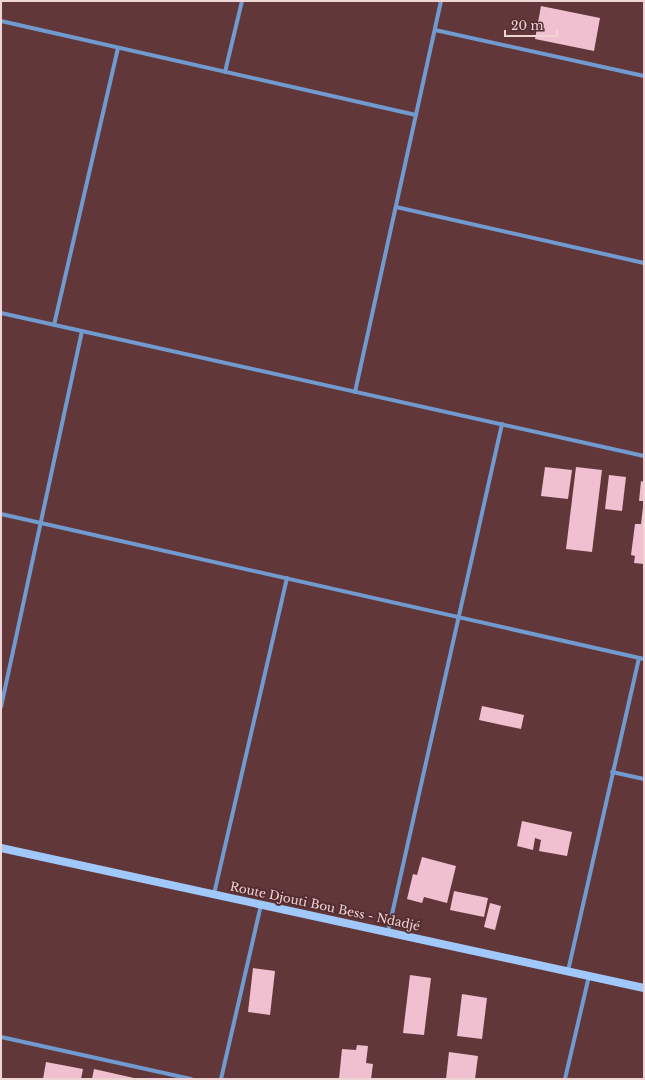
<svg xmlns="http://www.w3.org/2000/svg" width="645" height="1080" font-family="'Libre Baskerville',serif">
<rect width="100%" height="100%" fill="#61373a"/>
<g fill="#f0bfd0">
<polygon points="541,6 600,18 594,51 535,39"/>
<polygon points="545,467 572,470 568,499 541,496"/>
<polygon points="576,467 602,470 592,552 566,549"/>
<polygon points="609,475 626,477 622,511 605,509"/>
<polygon points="641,481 644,482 644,501 639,501"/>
<polygon points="643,507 644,507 644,564 634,563 635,556 631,555 635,524 641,524"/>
<polygon points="482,706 524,715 521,729 479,720"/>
<polygon points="522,821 572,832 567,856 539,851 541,840 535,838 533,850 517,846"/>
<polygon points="422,857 456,866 447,903 424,897 422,903 407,899 413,874 417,875"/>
<polygon points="454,891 488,898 484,917 450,910"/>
<polygon points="490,903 501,906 495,930 484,927"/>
<polygon points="253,968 275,971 270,1015 248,1012"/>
<polygon points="410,975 431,978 424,1035 403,1033"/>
<polygon points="462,994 487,998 482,1039 457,1036"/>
<polygon points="357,1045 368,1046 366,1063 373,1064 371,1079 339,1079 342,1049 356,1050"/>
<polygon points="449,1052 478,1056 475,1079 446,1079"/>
<polygon points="46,1062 83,1069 81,1079 43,1079"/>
<polygon points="94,1069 134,1078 134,1079 92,1079"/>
</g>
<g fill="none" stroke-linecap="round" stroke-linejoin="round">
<g stroke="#719acf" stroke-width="4">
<polyline points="1,21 416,115"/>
<polyline points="435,30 644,76"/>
<polyline points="225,72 242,1"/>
<polyline points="396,207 644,263"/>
<polyline points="1,313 644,456"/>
<polyline points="54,325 118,48"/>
<polyline points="355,392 441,1"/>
<polyline points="1,514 644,659"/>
<polyline points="1,707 82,331"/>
<polyline points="612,772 644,779"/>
<polyline points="214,894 287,578"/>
<polyline points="388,932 502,424"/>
<polyline points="568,971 639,658"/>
<polyline points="1,1037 191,1079"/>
<polyline points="221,1079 261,905"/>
<polyline points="565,1079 589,976"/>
</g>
<polyline stroke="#a1c8fb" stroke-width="8" points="1,848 644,988"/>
</g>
<g text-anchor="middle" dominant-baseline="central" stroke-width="4" stroke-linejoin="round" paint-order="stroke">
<g font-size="12" fill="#efd4d5" stroke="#552d30">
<text transform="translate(325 906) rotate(12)">Route Djouti Bou Bess - Ndadjé</text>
</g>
</g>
<rect width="645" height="1080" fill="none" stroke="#efd4d5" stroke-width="4"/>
<path d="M505 30v6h52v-6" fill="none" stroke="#efd4d5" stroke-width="2"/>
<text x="511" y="30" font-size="12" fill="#efd4d5" stroke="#552d30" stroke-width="3" paint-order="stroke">20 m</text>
</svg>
